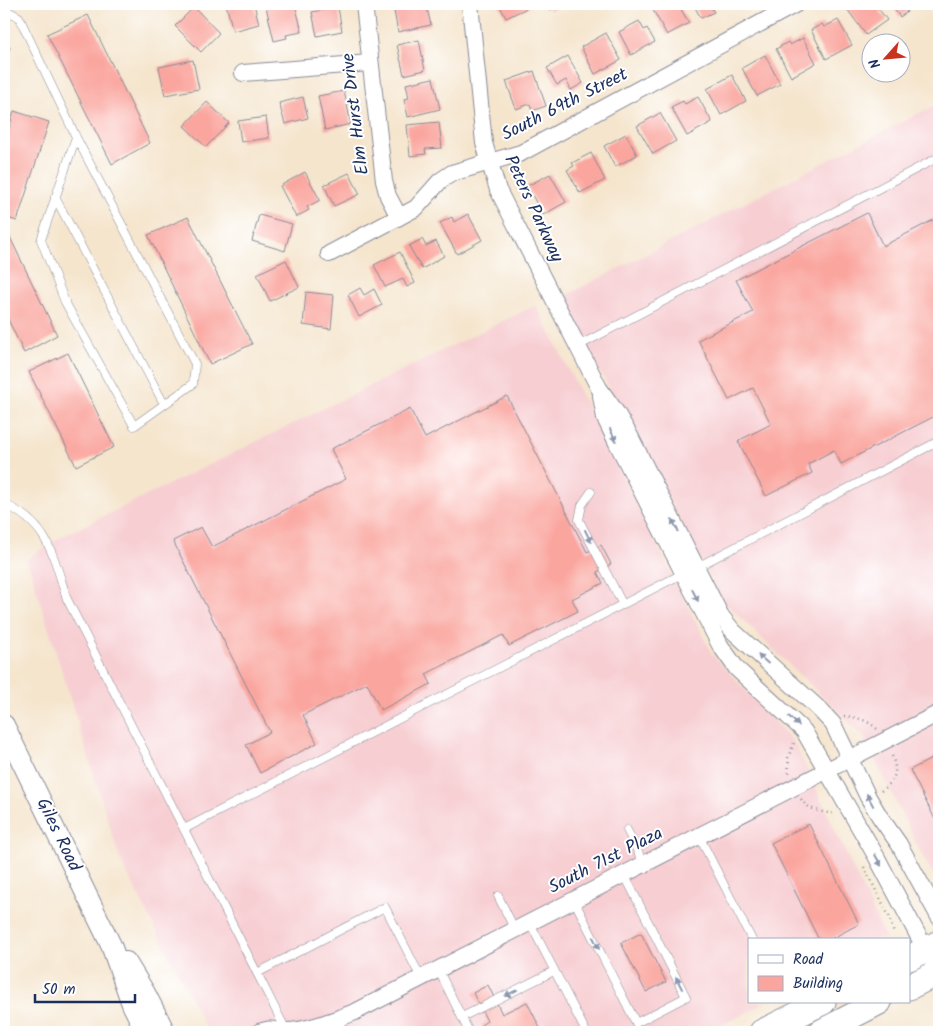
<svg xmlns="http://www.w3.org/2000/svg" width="943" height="1036" font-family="Kalam,sans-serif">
<rect width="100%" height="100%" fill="#fff"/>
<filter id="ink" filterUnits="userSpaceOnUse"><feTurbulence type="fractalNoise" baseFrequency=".02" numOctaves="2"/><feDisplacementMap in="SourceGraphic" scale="10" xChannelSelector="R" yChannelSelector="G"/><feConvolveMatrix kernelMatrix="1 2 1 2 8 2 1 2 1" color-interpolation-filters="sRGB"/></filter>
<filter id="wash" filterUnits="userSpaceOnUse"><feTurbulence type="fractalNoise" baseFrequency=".0096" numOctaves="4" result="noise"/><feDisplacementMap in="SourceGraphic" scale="20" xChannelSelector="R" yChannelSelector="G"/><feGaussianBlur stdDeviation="1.12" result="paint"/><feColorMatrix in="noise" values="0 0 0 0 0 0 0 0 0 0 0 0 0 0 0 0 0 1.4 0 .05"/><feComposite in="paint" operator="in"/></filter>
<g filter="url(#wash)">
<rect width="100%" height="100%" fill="#f5e5cd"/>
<g fill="#f7cfd3">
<polygon points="939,103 939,883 923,857 863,736 723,601 561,298"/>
<polygon points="536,305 712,654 794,742 886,939 749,940 749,1002 766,1002 710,1032 208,1032 120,859 27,559 57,539"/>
</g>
<g id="blocks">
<g fill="#faa69f">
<polygon points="226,4 254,4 259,24 233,31"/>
<polygon points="282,4 295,4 302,32 286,35 287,38 274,41 266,7"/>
<polygon points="404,4 426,4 431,25 398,32 393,6"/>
<polygon points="499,4 527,4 529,7 506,18"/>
<polygon points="547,4 561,4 550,10"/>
<polygon points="664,4 678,4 689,23 667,35 653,10"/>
<polygon points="693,4 718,4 711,7 714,12 701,18"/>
<polygon points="855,4 875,4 887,20 866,35 847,9"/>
<polygon points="890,4 912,4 905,9 907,12 900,17"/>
<polygon points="194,7 219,33 201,52 175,26"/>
<polygon points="338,7 342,31 317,36 312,12"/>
<polygon points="88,15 150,143 112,164 47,34"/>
<polygon points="838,20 852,45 826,59 811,30 822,24 824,27"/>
<polygon points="639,21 644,30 647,28 655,42 631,55 619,32"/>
<polygon points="606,33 621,60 595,74 581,47"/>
<polygon points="803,38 816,63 791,77 776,49 788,42 790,45"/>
<polygon points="419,40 425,70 404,75 397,45"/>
<polygon points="4,45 10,47 4,65"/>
<polygon points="765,55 780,84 757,96 742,68"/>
<polygon points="568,56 583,83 571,90 566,80 557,85 547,68"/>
<polygon points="193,60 199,89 165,95 159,67"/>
<polygon points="534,71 546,106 532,111 530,104 516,109 506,81"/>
<polygon points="732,75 746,101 721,115 707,89"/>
<polygon points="433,78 440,109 408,117 404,99 409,98 406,84"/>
<polygon points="344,91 351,124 325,130 318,96"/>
<polygon points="303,97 308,118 285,124 279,103"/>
<polygon points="698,97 712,122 687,136 671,107 683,101 685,104"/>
<polygon points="207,102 229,123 206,147 184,126"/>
<polygon points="14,111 49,122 17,221 4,217 4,146"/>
<polygon points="660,113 676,141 653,154 637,126"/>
<polygon points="266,117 269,138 241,142 238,121"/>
<polygon points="439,122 442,148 425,149 426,154 410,156 407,125"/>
<polygon points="626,134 637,155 615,167 604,146"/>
<polygon points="591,153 605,180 580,193 567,170 574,166 572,163"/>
<polygon points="305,172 320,200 307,207 309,210 296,217 280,186"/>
<polygon points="349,173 360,194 334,206 324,185"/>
<polygon points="550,174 566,202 543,215 527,186"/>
<polygon points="867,213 883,246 939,217 939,414 841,464 834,450 808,464 812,473 766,496 738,441 771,424 753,388 729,400 698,340 753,312 736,280"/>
<polygon points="468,214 482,240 457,254 440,223 452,217 454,222"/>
<polygon points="259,215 292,224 285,251 252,241"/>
<polygon points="188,217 252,344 210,364 148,235"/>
<polygon points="8,233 57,335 24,353 4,311 4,235"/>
<polygon points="422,239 426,246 436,241 444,256 422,269 409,246"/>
<polygon points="400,252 415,283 407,287 403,279 385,287 374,265"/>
<polygon points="286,260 299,287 270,301 257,274"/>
<polygon points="360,288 364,295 374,289 382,305 359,317 348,295"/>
<polygon points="306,292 334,295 331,329 303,325"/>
<polygon points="68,353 114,447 76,466 29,372"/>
<polygon points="507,396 587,552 601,545 611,564 597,572 603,583 572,599 578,611 509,646 503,635 426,674 431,684 381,710 367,683 303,715 317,743 260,773 246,745 270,732 173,541 201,527 212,547 346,479 331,449 410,409 425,438"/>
<polygon points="939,755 939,827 910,770"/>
<polygon points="809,824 859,924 829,940 819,940 771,843"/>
<polygon points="641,933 666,982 646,992 621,943"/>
<polygon points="488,985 502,1014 527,1002 542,1032 484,1032 481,1025 487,1021 473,993"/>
</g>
</g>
</g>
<g filter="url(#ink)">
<use href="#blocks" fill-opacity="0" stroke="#888a96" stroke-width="1"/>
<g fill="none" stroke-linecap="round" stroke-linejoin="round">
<defs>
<g id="service">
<polyline points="4,9 19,17 76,137 195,364 193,384 134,426 65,302 41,240 76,137"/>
<polyline points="55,197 164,404"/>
<polyline points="578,346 939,157"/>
<polyline points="591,492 582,505 579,520 623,605"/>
<path d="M 4,504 C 49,524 53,556 67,599 L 286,1030"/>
<polyline points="695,568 939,441"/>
<polyline points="184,829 684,573"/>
<polyline points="627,830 644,864"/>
<polyline points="699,836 752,940"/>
<polyline points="498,896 515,930"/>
<polyline points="574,900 636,1023 686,997 624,874"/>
<polyline points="530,923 586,1032"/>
<polyline points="438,969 469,1032"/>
<polyline points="257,973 385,907 421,978"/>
<polyline points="462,1017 554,971"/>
<polyline points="338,1018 342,1032"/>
</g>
<g id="minor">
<polyline points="364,4 384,181 388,196 399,217"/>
<polyline points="470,4 484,143 498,190 599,388 616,412 630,436 721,616 733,631 819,709 833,724 868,797 880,817 899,844 939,917"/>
<polyline points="243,73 370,63"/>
<polyline points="329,254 416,208 440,181 452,173 521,153 796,4"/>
<polyline points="601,396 605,418 617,443 720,645 737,669 804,731 876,856 930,958"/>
<path d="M 259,1032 C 275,1027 272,1031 286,1031 C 305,1032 337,1019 355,1012 L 939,713"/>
</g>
<g id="tertiary">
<polyline points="4,725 111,945 132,1004 146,1032"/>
<polyline points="126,962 145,993 165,1032"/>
</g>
<g id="primary">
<polyline points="909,958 939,943"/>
<polyline points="909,987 939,972"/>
<polyline points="762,1032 823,1002"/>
<polyline points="821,1032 879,1002"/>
</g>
</defs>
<use href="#service" stroke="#888a96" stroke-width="9"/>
<use href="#minor" stroke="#888a96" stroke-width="18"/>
<use href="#tertiary" stroke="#888a96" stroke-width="22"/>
<use href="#primary" stroke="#888a96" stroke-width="27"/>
<g stroke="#888a96" stroke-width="2.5" stroke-dasharray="1 4" stroke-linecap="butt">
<path d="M 844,716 C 856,717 868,720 877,729"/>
<polyline points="789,773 788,758 794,743"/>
<path d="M 881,791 C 897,780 898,771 891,753"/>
<path d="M 801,799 C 809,811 822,812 835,814"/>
<polyline points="864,867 889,916 894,934"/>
</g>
<use href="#service" stroke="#fff" stroke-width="8"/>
<use href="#minor" stroke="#fff" stroke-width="16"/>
<use href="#tertiary" stroke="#fff" stroke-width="20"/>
<use href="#primary" stroke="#fff" stroke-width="25"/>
</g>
<defs><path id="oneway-solid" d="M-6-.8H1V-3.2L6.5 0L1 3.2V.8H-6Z" transform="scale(1.25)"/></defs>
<g fill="#8d97ae">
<use href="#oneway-solid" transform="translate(613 435) rotate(65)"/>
<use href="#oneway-solid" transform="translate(675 525) rotate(-117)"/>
<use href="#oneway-solid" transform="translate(588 536) rotate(63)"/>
<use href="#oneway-solid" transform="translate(695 595) rotate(63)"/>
<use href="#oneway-solid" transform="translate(763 659) rotate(-138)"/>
<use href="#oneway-solid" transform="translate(794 721) rotate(42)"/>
<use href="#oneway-solid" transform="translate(870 800) rotate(-118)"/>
<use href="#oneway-solid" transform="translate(878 860) rotate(61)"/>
<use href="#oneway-solid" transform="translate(596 943) rotate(63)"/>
<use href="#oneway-solid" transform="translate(679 983) rotate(-117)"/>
<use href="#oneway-solid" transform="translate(511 993) rotate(153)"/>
</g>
</g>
<g text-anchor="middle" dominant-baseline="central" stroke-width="4" stroke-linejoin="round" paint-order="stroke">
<g font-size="18" fill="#1b2f5e" stroke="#fff">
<text transform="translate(565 105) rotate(-27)">South 69th Street</text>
<text transform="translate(356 114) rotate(-97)">Elm Hurst Drive</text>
<text transform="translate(533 209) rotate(65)">Peters Parkway</text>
<text transform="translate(58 835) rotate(64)">Giles Road</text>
<text transform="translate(606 861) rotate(-27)">South 71st Plaza</text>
</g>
</g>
<rect width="943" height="1036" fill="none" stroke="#fff" stroke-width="20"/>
<rect x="748" y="938" width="162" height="65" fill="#ffffff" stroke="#a4acbf"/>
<rect x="758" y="955" width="25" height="8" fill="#ffffff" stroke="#a4acbf"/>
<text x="793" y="964" font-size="15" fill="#1b2f5e">Road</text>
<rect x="758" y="976" width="25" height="15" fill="#faa69f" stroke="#a4acbf"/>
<text x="793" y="988" font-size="15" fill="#1b2f5e">Building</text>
<g transform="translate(886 58) rotate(243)"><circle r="24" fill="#ffffff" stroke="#a4acbf"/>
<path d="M0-4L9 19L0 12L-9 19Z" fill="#c8321e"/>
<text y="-8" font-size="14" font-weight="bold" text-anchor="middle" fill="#1b2f5e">N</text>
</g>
<path d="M35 994v8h100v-8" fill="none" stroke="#1b2f5e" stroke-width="2.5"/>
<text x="42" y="994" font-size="15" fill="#1b2f5e" stroke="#ffffff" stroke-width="4" paint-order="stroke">50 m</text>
</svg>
